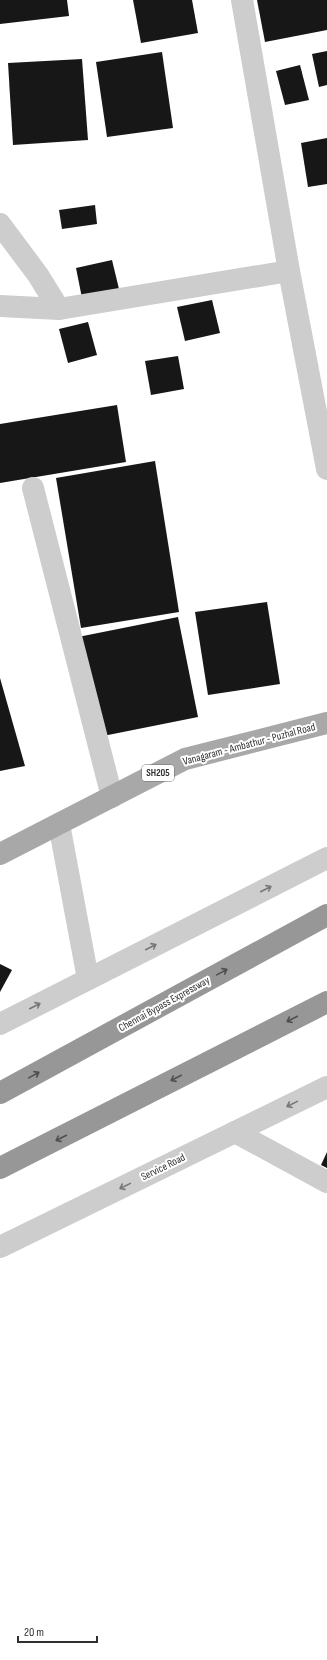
<svg xmlns="http://www.w3.org/2000/svg" width="327" height="1660" font-family="'Sofia Sans Condensed',sans-serif">
<rect width="100%" height="100%" fill="#fff"/>
<g fill="#171717">
<polygon points="0,0 67,0 69,16 0,24"/>
<polygon points="133,0 192,0 198,33 141,43"/>
<polygon points="257,0 327,0 327,30 265,42"/>
<polygon points="327,51 327,85 319,87 312,54"/>
<polygon points="162,52 173,128 107,137 96,62"/>
<polygon points="82,59 88,140 13,145 8,63"/>
<polygon points="300,65 309,100 285,105 276,71"/>
<polygon points="327,138 327,184 308,187 301,143"/>
<polygon points="95,205 97,224 62,229 59,210"/>
<polygon points="112,260 119,289 82,298 76,268"/>
<polygon points="212,300 220,333 185,341 177,307"/>
<polygon points="88,322 97,355 68,363 59,329"/>
<polygon points="178,356 184,389 151,395 145,361"/>
<polygon points="117,405 126,462 0,483 0,424"/>
<polygon points="155,461 179,612 81,628 56,478"/>
<polygon points="267,602 280,684 208,695 195,612"/>
<polygon points="178,617 198,717 98,737 78,637"/>
<polygon points="0,678 25,766 0,771"/>
<polygon points="0,964 12,970 0,992"/>
<polygon points="327,1152 327,1168 321,1165"/>
</g>
<g fill="none" stroke-linecap="round" stroke-linejoin="round">
<g stroke="#cdcdcd" stroke-width="22">
<polyline points="242,0 289,271 327,469"/>
<polyline points="0,224 38,275 59,309"/>
<polyline points="0,306 59,309 289,271"/>
<polyline points="33,488 112,797"/>
<polyline points="59,824 88,979"/>
<polyline points="0,1024 327,858"/>
<polyline points="235,1132 327,1182"/>
<polyline points="0,1247 327,1087"/>
</g>
<polyline stroke="#a8a8a8" stroke-width="22" points="0,854 185,759 327,723"/>
<g stroke="#979797" stroke-width="22">
<polyline points="0,1093 327,915"/>
<polyline points="0,1168 327,1002"/>
</g>
</g>
<defs><path id="oneway-shaft" d="M-6 0H5M1.5-3L5.5 0L1.5 3" fill="none" stroke-width="1.6" stroke-linecap="round" stroke-linejoin="round"/></defs>
<g stroke="#777">
<use href="#oneway-shaft" transform="translate(266 889) rotate(-27)"/>
<use href="#oneway-shaft" transform="translate(151 947) rotate(-27)"/>
<use href="#oneway-shaft" transform="translate(35 1006) rotate(-27)"/>
<use href="#oneway-shaft" transform="translate(292 1104) rotate(154)"/>
<use href="#oneway-shaft" transform="translate(125 1186) rotate(154)"/>
</g>
<g stroke="#4f4f4f">
<use href="#oneway-shaft" transform="translate(222 972) rotate(-29)"/>
<use href="#oneway-shaft" transform="translate(292 1019) rotate(153)"/>
<use href="#oneway-shaft" transform="translate(34 1075) rotate(-29)"/>
<use href="#oneway-shaft" transform="translate(176 1078) rotate(153)"/>
<use href="#oneway-shaft" transform="translate(61 1138) rotate(153)"/>
</g>
<g text-anchor="middle" dominant-baseline="central" stroke-width="4" stroke-linejoin="round" paint-order="stroke">
<rect fill="#fff" stroke="#6e6e6e" stroke-width="1" x="142" y="765" width="32" height="16" rx="3"/>
<g font-size="10" font-weight="bold" fill="#303030">
<text x="158" y="773">SH205</text>
</g>
<g font-size="11" fill="#303030" stroke="#fff">
<text transform="translate(249 744) rotate(-15)">Vanagaram - Ambathur - Puzhal Road</text>
<text transform="translate(164 1004) rotate(-29)">Chennai Bypass Expressway</text>
<text transform="translate(163 1167) rotate(-26)">Service Road</text>
</g>
</g>
<path d="M18 1636v6h79v-6" fill="none" stroke="#303030" stroke-width="2"/>
<text x="24" y="1636" font-size="12" fill="#303030" stroke="#ffffff" stroke-width="3" paint-order="stroke">20 m</text>
</svg>
